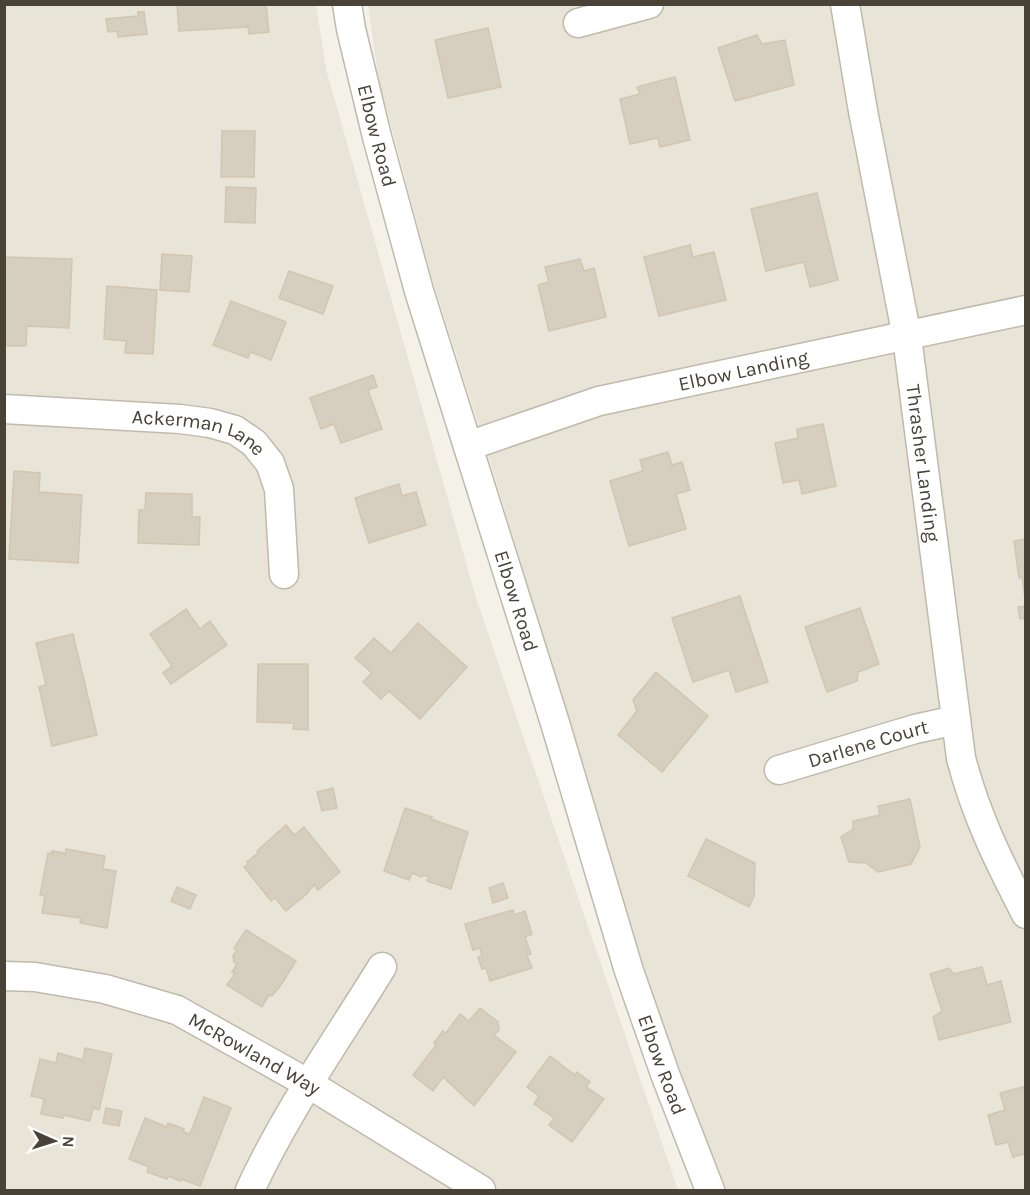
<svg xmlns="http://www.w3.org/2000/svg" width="1030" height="1195" font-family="Karla,sans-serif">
<rect width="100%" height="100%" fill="#f4f1e9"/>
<g fill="#e8e4d7">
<polygon points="5,5 316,5 326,69 476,598 678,1190 5,1190"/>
<polygon points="368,5 1025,5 1025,1190 726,1190 656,1008 495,478 431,275 379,81"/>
</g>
<g fill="#d6cebe" stroke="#d1c6b1" stroke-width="1.5">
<polygon points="177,4 266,4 269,32 249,34 248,27 179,31"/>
<polygon points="138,12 144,12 147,34 118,37 117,31 108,32 106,19 138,16"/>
<polygon points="488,28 501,87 448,98 435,40"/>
<polygon points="757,35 762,44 785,40 794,85 735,101 718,48"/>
<polygon points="675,77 690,140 660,147 658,138 630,144 620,99 640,94 637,87"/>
<polygon points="222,131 255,131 254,177 221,177"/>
<polygon points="226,187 256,188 255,223 225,222"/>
<polygon points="817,193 838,280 810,287 804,262 766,271 751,209"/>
<polygon points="690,245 693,257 714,252 726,300 659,316 644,257"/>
<polygon points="162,254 192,256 189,292 160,290"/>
<polygon points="4,257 72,259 69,328 27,326 26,346 4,346"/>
<polygon points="580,259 584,271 594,268 606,317 549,331 538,285 549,282 545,267"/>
<polygon points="289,271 333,286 323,314 279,298"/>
<polygon points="107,286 157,290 153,354 125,353 126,341 104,339"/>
<polygon points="231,301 286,322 271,360 250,352 248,358 213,345"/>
<polygon points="373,375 377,387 368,390 382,429 341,443 334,424 321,429 310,398"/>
<polygon points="823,424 836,486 802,494 799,480 783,483 775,443 798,438 797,429"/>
<polygon points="668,452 672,465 682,462 690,490 676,494 686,529 629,546 610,481 643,471 640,460"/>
<polygon points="14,471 40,473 39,492 82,495 78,563 9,559"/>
<polygon points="399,484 402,496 416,492 426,525 369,543 355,498"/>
<polygon points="146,493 192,494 192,517 200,517 199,545 138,543 139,510 145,510"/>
<polygon points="1026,539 1026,605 1022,577 1019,578 1014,541"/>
<polygon points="740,596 768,682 736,692 729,670 693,682 672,618"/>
<polygon points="1026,606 1026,618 1020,619 1018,607"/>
<polygon points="860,608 879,664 858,672 857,681 827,692 805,627"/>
<polygon points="186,609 200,629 210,621 227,645 171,684 163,673 172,666 150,634"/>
<polygon points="418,623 467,667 420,719 389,691 381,699 363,682 372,673 355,658 374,638 391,653"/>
<polygon points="73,634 97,735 52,746 39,687 46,685 36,643"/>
<polygon points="258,664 308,664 308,730 293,729 294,723 257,722"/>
<polygon points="656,672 708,716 662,772 618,735 637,711 633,700"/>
<polygon points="333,788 337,808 322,811 317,792"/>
<polygon points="910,799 920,847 911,864 878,872 866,863 849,862 841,837 853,829 853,821 880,815 878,806"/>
<polygon points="405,808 432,817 431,819 468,832 451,889 427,881 429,877 423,875 422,877 412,873 409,880 384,871"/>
<polygon points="286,825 294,835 304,827 340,872 318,890 315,885 308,891 309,892 286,911 275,898 271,901 244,867 248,864 247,862 258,853 257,851"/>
<polygon points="706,839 755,863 754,896 749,907 688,876"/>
<polygon points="66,849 105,856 103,869 116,871 107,928 80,923 81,918 42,913 45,896 40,895 48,853 52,854 52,851 64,853 65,856"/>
<polygon points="503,883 508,898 493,903 489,888"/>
<polygon points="177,887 196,895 190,909 171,901"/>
<polygon points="513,910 515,915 525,911 532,934 525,937 531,954 527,955 532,968 490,981 486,968 482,969 478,957 482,956 480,948 473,950 465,924"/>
<polygon points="246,930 296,961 281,985 272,996 269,995 262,1007 227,985 235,973 232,972 237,964 234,962 233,956 237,950 234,948"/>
<polygon points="982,967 987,985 1001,981 1011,1022 939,1040 933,1017 942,1011 930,974 949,968 954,974"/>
<polygon points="480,1008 498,1022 499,1030 494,1035 516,1052 474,1106 443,1077 433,1091 413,1075 436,1045 434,1043 443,1031 446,1033 460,1014 469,1021"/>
<polygon points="85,1048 112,1054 99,1110 93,1108 90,1121 63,1115 63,1118 41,1114 44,1099 31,1096 40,1059 56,1063 58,1053 83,1060"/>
<polygon points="550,1056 575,1075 577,1072 590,1082 586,1087 604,1099 572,1142 549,1125 554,1118 534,1104 539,1096 527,1087"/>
<polygon points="1026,1086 1026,1154 1013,1157 1008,1142 996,1145 988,1115 1005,1110 1000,1093"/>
<polygon points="204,1097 231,1108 200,1186 181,1179 180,1181 168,1176 167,1179 147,1172 149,1167 129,1159 145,1118 167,1127 168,1123 184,1129 183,1132 190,1134"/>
<polygon points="106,1108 122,1111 119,1126 103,1123"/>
</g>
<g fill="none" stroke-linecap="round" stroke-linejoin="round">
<defs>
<g id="minor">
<path id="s1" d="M 347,4 L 351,29 L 377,137 L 419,291 L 555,723 L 629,971 L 665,1074 L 710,1190"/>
<path id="s2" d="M 845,4 L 863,111 L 907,337 L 961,758 C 976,816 999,862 1026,914"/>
<polyline points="578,23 649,4"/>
<path id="s3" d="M 4,409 L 180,419 L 210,423 L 235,430 L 254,443 L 270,463 L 279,489 L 284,574"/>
<path id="s4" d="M 468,446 L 599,401 L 1026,310"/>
<path id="s5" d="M 779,770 L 915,729 L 956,720"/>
<path id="s6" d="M 4,976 L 35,977 L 105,989 L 177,1010 L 309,1084 L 481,1190"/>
<path d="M 250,1190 C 286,1112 337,1040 382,967"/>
</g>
</defs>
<use href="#minor" stroke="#c0baab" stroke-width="31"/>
<use href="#minor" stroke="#fff" stroke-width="28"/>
</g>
<g text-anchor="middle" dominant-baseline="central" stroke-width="4.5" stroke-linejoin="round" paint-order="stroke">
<g font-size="20" fill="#484237" stroke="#fff">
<text stroke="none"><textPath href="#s1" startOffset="135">Elbow Road</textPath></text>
<text stroke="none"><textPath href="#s4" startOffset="286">Elbow Landing</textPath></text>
<text stroke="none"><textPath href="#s3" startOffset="198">Ackerman Lane</textPath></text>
<text stroke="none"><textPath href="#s2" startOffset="466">Thrasher Landing</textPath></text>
<text stroke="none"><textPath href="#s1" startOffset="621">Elbow Road</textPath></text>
<text stroke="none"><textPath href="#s5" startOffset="93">Darlene Court</textPath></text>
<text stroke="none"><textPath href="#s6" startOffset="266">McRowland Way</textPath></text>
<text stroke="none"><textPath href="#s1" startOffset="1107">Elbow Road</textPath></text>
</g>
</g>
<rect width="1030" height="1195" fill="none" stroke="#484237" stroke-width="12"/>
<g transform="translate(54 1141) rotate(93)" stroke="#ffffff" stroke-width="4.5" paint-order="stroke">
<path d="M0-4.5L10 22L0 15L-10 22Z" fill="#484237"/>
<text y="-9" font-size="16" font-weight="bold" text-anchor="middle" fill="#484237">N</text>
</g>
</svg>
